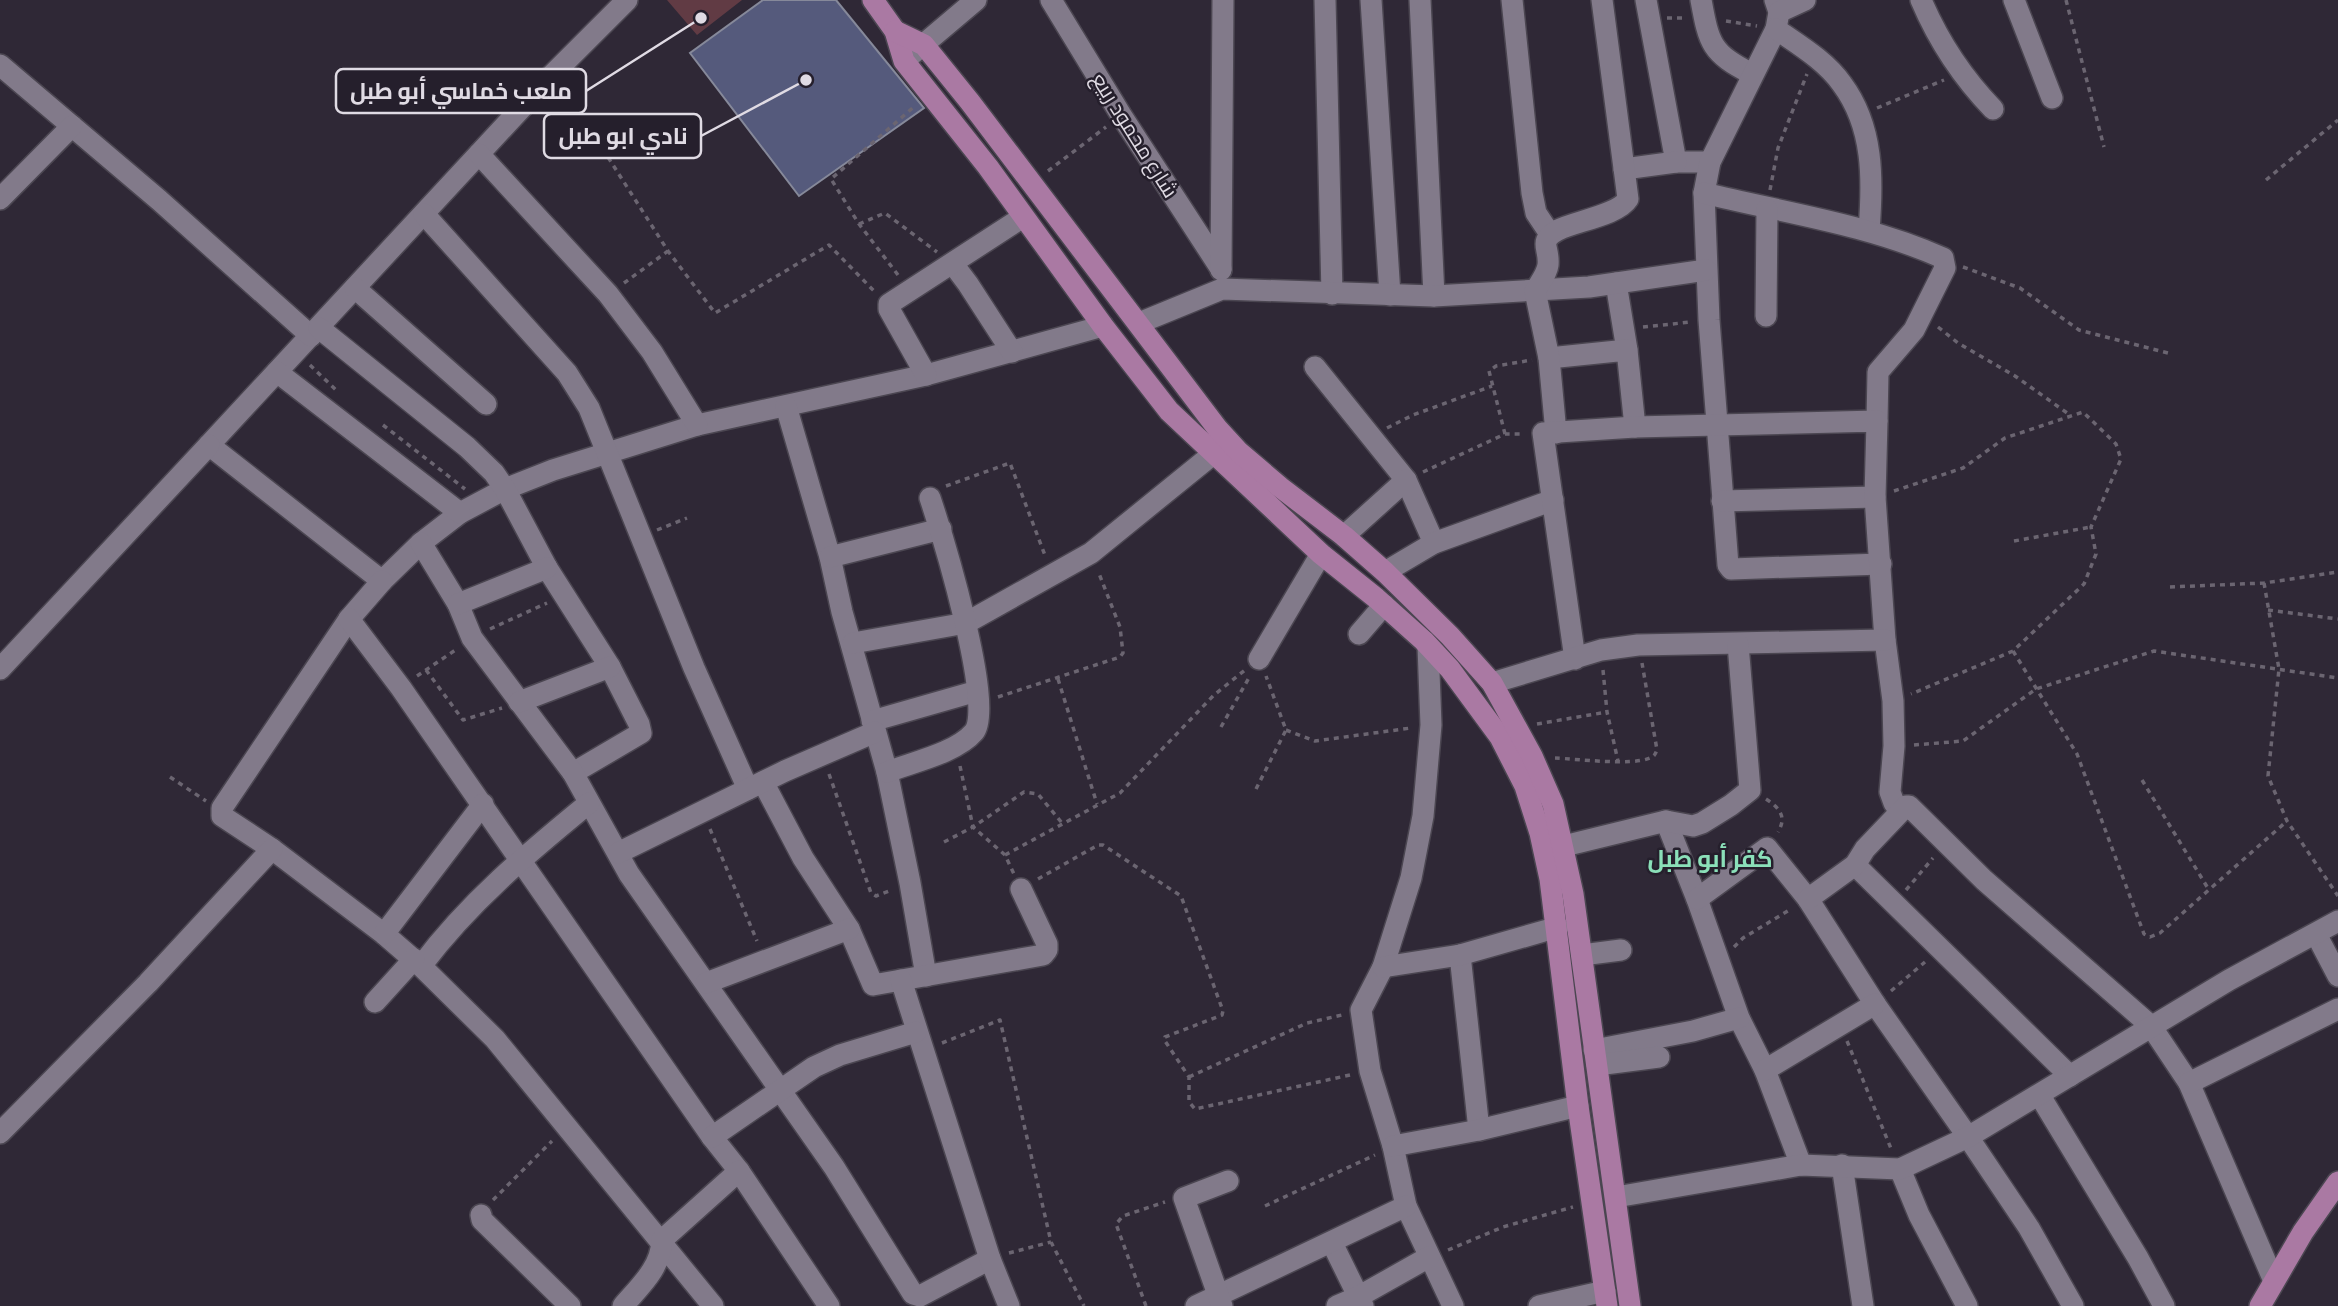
<svg xmlns="http://www.w3.org/2000/svg" width="2338" height="1306" font-family="'PT Sans Narrow',Cairo,sans-serif">
<rect width="100%" height="100%" fill="#2f2836"/>
<polygon fill="#613b44" points="667,0 742,0 697,35"/>
<polygon fill="#555a7c" stroke="#86899a" stroke-width="2" points="763,0 836,0 924,108 799,196 690,53"/>
<g fill="none" stroke-linecap="round" stroke-linejoin="round">
<defs>
<g id="minor">
<polyline points="627,0 553,74 209,445 382,581 421,543 460,513 505,489 553,470 697,425 926,375 1103,326"/>
<polyline points="1051,0 1121,115 1221,269"/>
<polyline points="1325,0 1332,294"/>
<polyline points="1371,0 1390,295"/>
<polyline points="1420,0 1434,296"/>
<polyline points="1512,0 1532,193 1536,213 1550,234"/>
<polyline points="1646,0 1676,162 1710,162"/>
<path d="M 1701,0 C 1709,44 1711,53 1752,74"/>
<polyline points="1775,0 1779,12 1776,29 1710,162 1704,193 1709,320 1728,565 1731,569 1881,564"/>
<path d="M 1921,0 C 1938,40 1963,78 1993,109"/>
<polyline points="2014,0 2052,98"/>
<polyline points="1779,12 1805,0"/>
<path d="M 1776,29 C 1799,45 1826,61 1842,84 C 1874,127 1873,180 1869,230"/>
<polyline points="911,55 976,0"/>
<polyline points="0,65 159,200 311,336"/>
<polyline points="479,154 608,294 652,352 697,425"/>
<polyline points="1624,169 1676,162"/>
<path d="M 1704,193 C 1785,213 1867,224 1943,258 L 1945,268 L 1914,330 L 1878,372 L 1877,421"/>
<polyline points="0,199 72,126"/>
<polyline points="424,214 567,373 589,408 694,668 748,789"/>
<polyline points="953,264 968,284 1012,352"/>
<polyline points="1221,270 1223,0"/>
<polyline points="1616,283 1627,350"/>
<polyline points="355,288 486,404"/>
<polyline points="1766,316 1767,209"/>
<polyline points="1139,323 1222,289 1434,296 1589,287 1706,270"/>
<polyline points="319,328 467,447 494,473 505,489 547,568 610,667 639,724 641,733 573,773"/>
<polyline points="1549,358 1627,350 1635,427"/>
<polyline points="1315,367 1406,480 1434,543"/>
<polyline points="277,372 460,513"/>
<polyline points="926,375 889,309 889,304 1023,217"/>
<polyline points="786,406 830,557 842,612 887,772 910,883 926,976"/>
<path d="M 1556,433 L 1549,358 L 1535,291 C 1539,284 1547,274 1548,265 C 1550,247 1537,242 1558,230 C 1576,221 1618,215 1628,199 L 1602,0"/>
<polyline points="1722,501 1875,497"/>
<polyline points="1344,536 1406,480"/>
<polyline points="421,543 458,604 472,638 573,773 629,874 834,1167 913,1294 920,1296 990,1259"/>
<polyline points="830,557 941,529"/>
<polyline points="1385,572 1434,543 1553,500"/>
<polyline points="382,581 349,619 222,808 222,816 272,849 384,934 421,966"/>
<polyline points="458,604 547,568"/>
<polyline points="349,619 401,688 712,1137 739,1171 829,1306"/>
<polyline points="1359,634 1384,605"/>
<polyline points="853,643 966,623 1091,553 1213,454"/>
<polyline points="1428,646 1431,725 1423,816 1411,878 1383,967 1361,1010 1370,1071 1393,1146 1406,1206 1453,1306"/>
<polyline points="1259,659 1321,554"/>
<polyline points="1575,659 1543,433 1635,427 1877,421 1875,497 1885,640 1893,701 1894,746 1890,792 1894,803 1901,811"/>
<polyline points="0,669 209,445"/>
<polyline points="1492,683 1601,650 1638,645 1885,640"/>
<polyline points="519,702 610,667"/>
<polyline points="872,721 977,691"/>
<path d="M 887,772 C 913,762 956,753 974,732 C 995,706 942,534 930,498"/>
<polyline points="763,782 803,858 849,929 873,985 1043,955 1047,950 1047,944 1021,889"/>
<path d="M 589,803 C 528,853 469,902 421,966 L 495,1039 L 713,1306"/>
<polyline points="1666,821 1697,899 1739,1018 1765,1070 1801,1165"/>
<polyline points="1564,846 1666,821 1693,826 1702,823 1731,805 1750,790 1738,644"/>
<polyline points="618,853 785,771 875,732"/>
<polyline points="1855,865 2070,1076"/>
<polyline points="1697,899 1767,848 1808,899 1875,1004 1968,1137 2029,1228 2073,1306"/>
<polyline points="1808,899 1855,865 1865,849 1906,806 1909,806 1984,880 2151,1026 2189,1083 2274,1281"/>
<polyline points="384,934 483,804"/>
<polyline points="2316,934 2338,976"/>
<polyline points="1460,955 1479,1130"/>
<polyline points="1582,955 1621,950"/>
<polyline points="1383,967 1460,955 1558,927"/>
<polyline points="901,980 990,1259 1009,1306"/>
<polyline points="706,983 849,929"/>
<polyline points="375,1002 414,959"/>
<polyline points="1594,1050 1693,1031 1739,1018"/>
<polyline points="1597,1065 1659,1057"/>
<polyline points="1765,1070 1875,1004"/>
<polyline points="2189,1083 2338,1009"/>
<polyline points="2040,1096 2138,1258 2164,1306"/>
<polyline points="0,1133 148,983 272,849"/>
<polyline points="712,1137 814,1067 840,1055 916,1032"/>
<polyline points="1393,1146 1479,1130 1578,1106"/>
<polyline points="1842,1165 1863,1306"/>
<polyline points="1900,1169 1919,1215 1967,1306"/>
<polyline points="1616,1197 1801,1165 1900,1169 1968,1137 2229,980 2338,921"/>
<polyline points="481,1215 482,1220 570,1306"/>
<polyline points="1332,1243 1363,1306"/>
<path d="M 623,1306 C 640,1286 661,1268 662,1240 L 739,1171"/>
<polyline points="1196,1306 1406,1206"/>
<polyline points="1222,1306 1184,1198 1228,1181"/>
<polyline points="1337,1306 1358,1297 1429,1257"/>
<polyline points="1539,1306 1605,1291"/>
</g>
<g id="major">
<polyline points="873,0 895,31 904,61 988,167 1103,326 1169,411 1321,554 1376,598 1424,641 1450,669 1500,737 1525,786 1540,833 1550,879 1578,1106 1607,1306"/>
<polyline points="895,31 924,45 970,102 1217,428 1239,452 1280,487 1344,536 1385,572 1450,636 1492,683 1532,756 1553,804 1573,894 1630,1306"/>
<polyline points="2260,1306 2303,1232 2338,1182"/>
</g>
</defs>
<use href="#minor" stroke="#4b4651" stroke-width="24"/>
<use href="#major" stroke="#4b4651" stroke-width="24"/>
<g stroke="#6b6571" stroke-width="3.5" stroke-dasharray="5 5" stroke-linecap="butt">
<polyline points="2066,0 2104,147"/>
<polyline points="1667,18 1684,18"/>
<polyline points="1726,21 1757,26"/>
<polyline points="565,90 668,251 715,313 829,245 875,292"/>
<polyline points="1877,108 1944,80"/>
<polyline points="1048,171 1106,127"/>
<polyline points="2266,180 2338,120"/>
<polyline points="1770,190 1778,148 1807,74"/>
<polyline points="859,224 885,213 937,252"/>
<polyline points="1963,267 2020,288 2079,330 2172,354"/>
<polyline points="898,275 859,224 831,179 916,105"/>
<polyline points="624,283 668,251"/>
<polyline points="1643,327 1691,322"/>
<polyline points="1938,327 1958,343 2015,376 2070,415"/>
<polyline points="310,365 337,391"/>
<polyline points="383,425 465,489"/>
<polyline points="1387,428 1413,415 1492,386"/>
<polyline points="1505,434 1489,371 1496,366 1532,360"/>
<polyline points="1423,472 1505,434 1523,434"/>
<polyline points="946,486 1010,463 1046,558"/>
<polyline points="1894,491 1963,468 2005,438 2083,412 2116,444 2121,459 2091,527 2096,554 2084,584 2013,651 1911,694"/>
<polyline points="657,530 687,518"/>
<polyline points="2014,541 2091,527"/>
<polyline points="2264,583 2279,669 2268,776 2287,821 2338,896"/>
<polyline points="2170,587 2264,583 2338,572"/>
<polyline points="2268,610 2338,619"/>
<polyline points="490,629 547,603"/>
<polyline points="2013,651 2077,754 2144,934 2150,937 2160,933 2287,821"/>
<polyline points="426,670 463,720 502,708"/>
<polyline points="1603,670 1607,712 1618,761"/>
<polyline points="417,676 457,649"/>
<polyline points="1058,679 1097,804"/>
<polyline points="998,697 1120,657 1123,653 1120,627 1098,571"/>
<polyline points="1537,724 1607,712"/>
<polyline points="1221,727 1250,676"/>
<polyline points="1286,730 1315,741 1411,728"/>
<polyline points="1914,745 1963,741 2036,689 2154,651 2338,678"/>
<path d="M 1555,758 C 1578,759 1631,766 1650,758 C 1655,756 1655,754 1657,750 L 1642,663"/>
<polyline points="960,766 973,827 1005,855 1014,874"/>
<polyline points="829,774 871,893 876,896 892,890"/>
<polyline points="170,777 206,801"/>
<polyline points="2142,780 2209,890"/>
<polyline points="1256,789 1286,730 1266,676"/>
<path d="M 1766,799 C 1780,808 1787,817 1778,832"/>
<polyline points="710,829 757,941"/>
<polyline points="944,842 973,827 1024,792 1038,794 1062,823"/>
<polyline points="1005,855 1120,793 1214,695 1245,670"/>
<polyline points="1038,879 1098,845 1103,845 1181,896 1223,1011 1222,1015 1165,1037 1165,1041 1189,1077 1189,1102 1195,1109 1350,1075"/>
<polyline points="1906,890 1933,858"/>
<polyline points="1734,947 1743,938 1791,909"/>
<polyline points="1891,991 1925,962"/>
<polyline points="1847,1041 1892,1151"/>
<polyline points="942,1043 1000,1020 1051,1242 1084,1306"/>
<polyline points="1189,1077 1307,1023 1342,1015"/>
<polyline points="493,1200 552,1141"/>
<polyline points="1265,1206 1375,1155"/>
<polyline points="1448,1250 1503,1227 1573,1207"/>
<polyline points="1009,1253 1051,1242"/>
<polyline points="1146,1306 1116,1224 1123,1216 1165,1202"/>
</g>
<use href="#minor" stroke="#827a8a" stroke-width="21"/>
<use href="#major" stroke="#aa79a3" stroke-width="21"/>
</g>
<g text-anchor="middle" dominant-baseline="central" stroke-width="5" stroke-linejoin="round" paint-order="stroke">
<g font-size="21" fill="#e0dbe4" stroke="#251f2c">
<text transform="translate(1135 135) rotate(58)">شارع محمود ربيع</text>
</g>
<g font-size="24" font-weight="bold" fill="#8be0b9" stroke="#251f2c">
<text x="1710" y="858">كفر أبو طبل</text>
</g>
</g>
<path fill="none" stroke="#e0dbe4" stroke-width="2.5" d="M701 18L586 91M806 80L701 136"/>
<g fill="#e0dbe4" stroke="#251f2c" stroke-width="2.5">
<circle cx="701" cy="18" r="7"/>
<circle cx="806" cy="80" r="7"/>
</g>
<g fill="#251f2c" stroke="#e0dbe4" stroke-width="2.5">
<rect x="336" y="69" width="250" height="44" rx="7"/>
<rect x="544" y="114" width="157" height="44" rx="7"/>
</g>
<g font-size="23" text-anchor="middle" font-weight="bold" fill="#e0dbe4">
<text x="461" y="99">ملعب خماسي أبو طبل</text>
<text x="623" y="144">نادي ابو طبل</text>
</g>
</svg>
